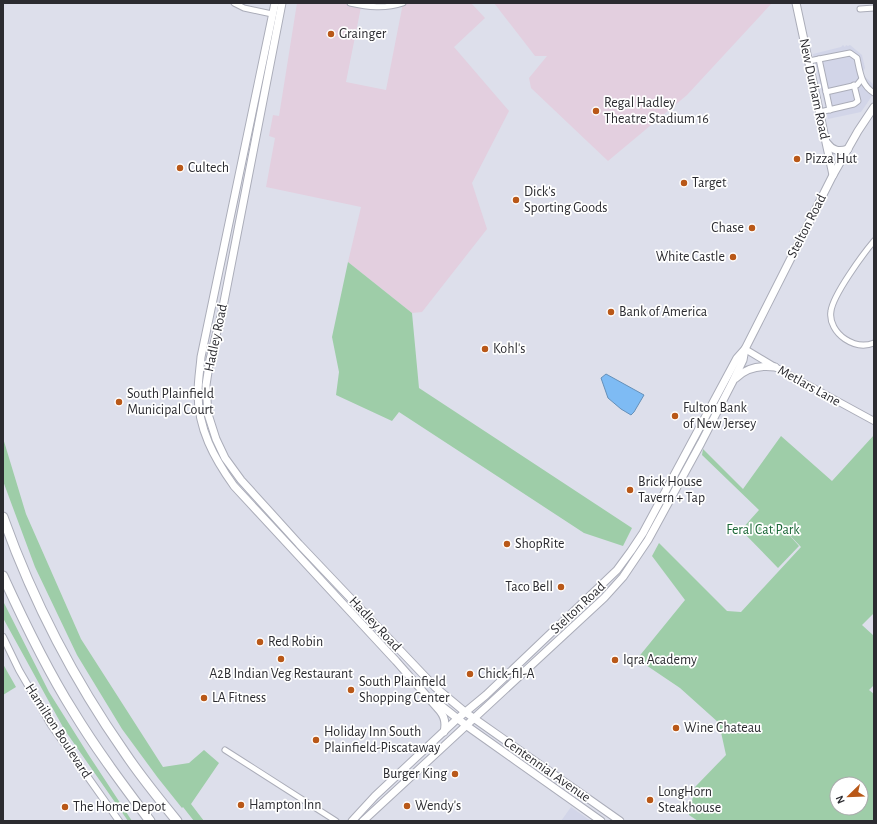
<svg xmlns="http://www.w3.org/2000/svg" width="877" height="824" font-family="'Alegreya Sans',sans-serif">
<rect width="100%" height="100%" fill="#dddfeb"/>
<g fill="#d2d5e8">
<polygon points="843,45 845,47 846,45 848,46 850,45 862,55 865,68 862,74 874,85 874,93 861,112 828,119 813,54 841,47"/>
<polygon points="571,807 591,821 561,821"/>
</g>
<g fill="#e3cfdf">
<polygon points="297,3 345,3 361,7 346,82 386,90 403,3 471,3 485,18 454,47 509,111 472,183 487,229 422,312 412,313 348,262 361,207 266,187 275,138 269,136 273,115 279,116"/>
<polygon points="494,3 772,3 687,95 608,161 531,88 529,78 547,56 535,56"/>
</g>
<g fill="#9ecda8" fill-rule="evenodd">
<polygon points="348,262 412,313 419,388 632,528 623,546 584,533 399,412 392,421 336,395 339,372 332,337"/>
<path d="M 874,435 L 874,613 L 862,625 L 874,636 L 874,685 L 869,690 L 874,694 L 874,821 L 698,821 L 689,815 L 695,787 L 726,755 L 719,723 L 680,688 L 637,659 L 685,600 L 652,556 L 659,543 L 727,611 L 741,612 L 801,547 L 782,527 L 799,546 L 778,568 L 741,530 L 759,510 L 702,455 L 703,449 L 743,489 L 781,436 L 832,481 ZM 837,784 L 861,784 L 861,808 L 837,808 Z"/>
<polygon points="3,438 26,514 81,639 163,767 189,763 204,750 219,763 191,804 204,821 194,821 183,807 182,808 158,778 122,729 77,655 35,567 3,481"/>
<polygon points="3,601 49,692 88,754 132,821 128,821 64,729 3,618"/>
<polygon points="3,664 16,687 3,695"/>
</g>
<polygon fill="#7ebbf4" stroke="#6590b9" points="606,374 644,395 634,412 631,415 621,409 608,398 601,378"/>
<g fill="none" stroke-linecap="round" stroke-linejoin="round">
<defs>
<g id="minor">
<polyline points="234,3 244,8 272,14"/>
<path d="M 350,3 C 368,7 385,9 403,3"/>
<polyline points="860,9 874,8"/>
<polyline points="819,59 830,110"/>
<path d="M 809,61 L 850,53 L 857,58 C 860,72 861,85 874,93"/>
<polyline points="826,92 857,85 861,80"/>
<polyline points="820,112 854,104 858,101 854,85"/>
<path d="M 874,241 C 863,254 833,295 831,311 C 829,322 836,333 845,339 C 854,345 864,347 874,343"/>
<polyline points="225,750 336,821"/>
</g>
<g id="tertiary">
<polyline points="745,349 775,367 874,421"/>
<polyline points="3,637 19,670 51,725 119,821"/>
</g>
<g id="secondary">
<path d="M 275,3 L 201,357 C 200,369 198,381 198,393 C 198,429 214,458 234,486 L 396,661 L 440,711 C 445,717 446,724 444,732"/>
<polyline points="282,3 222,312 210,359 206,385 208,414 216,439 225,458 241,480 299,544 435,687 465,712 620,821"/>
<polyline points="796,3 833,175"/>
<path d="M 827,143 C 833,151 839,152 848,149"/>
<path d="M 736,378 C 747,367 760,365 775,367"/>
<polyline points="439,704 467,726 601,821"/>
<polyline points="352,821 375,796 457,719 486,695 617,570 631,551 643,533 737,358 745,349"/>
<polyline points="363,821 604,598 623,577 648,540 701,443 732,383 743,360 745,349 833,175 858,131 874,107"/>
</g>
<g id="motorway">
<path d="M 3,517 C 33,601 74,680 125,753 C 141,777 159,799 177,821"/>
<path d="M 3,576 C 24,622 46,668 73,711 C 96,749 123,785 150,821"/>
</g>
</defs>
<use href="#minor" stroke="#abadb9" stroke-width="7"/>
<use href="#tertiary" stroke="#abadb9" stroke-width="8"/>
<use href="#secondary" stroke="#abadb9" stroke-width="9"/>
<use href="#motorway" stroke="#abadb9" stroke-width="11"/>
<use href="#minor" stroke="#fff" stroke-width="5"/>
<use href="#tertiary" stroke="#fff" stroke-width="6"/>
<use href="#secondary" stroke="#fff" stroke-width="7"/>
<use href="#motorway" stroke="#fff" stroke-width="9"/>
</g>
<g fill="#b95818" stroke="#fff" stroke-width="1.5">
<circle cx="331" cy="34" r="4"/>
<circle cx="596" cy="111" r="4"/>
<circle cx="797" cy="159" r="4"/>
<circle cx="180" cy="168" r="4"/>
<circle cx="684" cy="183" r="4"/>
<circle cx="516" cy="200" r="4"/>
<circle cx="752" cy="228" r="4"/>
<circle cx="733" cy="257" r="4"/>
<circle cx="611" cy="312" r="4"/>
<circle cx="485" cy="349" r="4"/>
<circle cx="119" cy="402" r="4"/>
<circle cx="675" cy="416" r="4"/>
<circle cx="630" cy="490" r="4"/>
<circle cx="507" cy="544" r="4"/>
<circle cx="561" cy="587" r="4"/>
<circle cx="260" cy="642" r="4"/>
<circle cx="281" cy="659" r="4"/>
<circle cx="615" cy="660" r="4"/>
<circle cx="470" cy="674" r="4"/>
<circle cx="351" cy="690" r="4"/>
<circle cx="204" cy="698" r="4"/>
<circle cx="676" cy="728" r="4"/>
<circle cx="316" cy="740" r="4"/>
<circle cx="455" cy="774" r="4"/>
<circle cx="650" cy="800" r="4"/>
<circle cx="241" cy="805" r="4"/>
<circle cx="407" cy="806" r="4"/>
<circle cx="65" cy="807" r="4"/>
</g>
<g text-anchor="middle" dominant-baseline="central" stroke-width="3.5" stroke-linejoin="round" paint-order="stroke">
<g font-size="14" fill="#2b2b30" stroke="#fff" text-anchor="start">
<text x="339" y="34">Grainger</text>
<text x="604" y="103">Regal Hadley<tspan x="604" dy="16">Theatre Stadium 16</tspan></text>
<text x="805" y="159">Pizza Hut</text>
<text x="188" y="168">Cultech</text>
<text x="692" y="183">Target</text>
<text x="524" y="192">Dick's<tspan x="524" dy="16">Sporting Goods</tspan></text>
<text x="744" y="228" text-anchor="end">Chase</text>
<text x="725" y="257" text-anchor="end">White Castle</text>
<text x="619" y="312">Bank of America</text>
<text x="493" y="349">Kohl's</text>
<text x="127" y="394">South Plainfield<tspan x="127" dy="16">Municipal Court</tspan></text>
<text x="683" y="408">Fulton Bank<tspan x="683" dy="16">of New Jersey</tspan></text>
<text x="638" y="482">Brick House<tspan x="638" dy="16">Tavern + Tap</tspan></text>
<text x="515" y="544">ShopRite</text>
<text x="553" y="587" text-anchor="end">Taco Bell</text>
<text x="268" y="642">Red Robin</text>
<text x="623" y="660">Iqra Academy</text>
<text x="281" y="674" text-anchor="middle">A2B Indian Veg Restaurant</text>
<text x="478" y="674">Chick-fil-A</text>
<text x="359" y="682">South Plainfield<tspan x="359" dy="16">Shopping Center</tspan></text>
<text x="212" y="698">LA Fitness</text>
<text x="684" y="728">Wine Chateau</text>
<text x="324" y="732">Holiday Inn South<tspan x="324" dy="16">Plainfield-Piscataway</tspan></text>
<text x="447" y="774" text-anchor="end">Burger King</text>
<text x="658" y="792">LongHorn<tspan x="658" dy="16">Steakhouse</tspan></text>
<text x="249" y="805">Hampton Inn</text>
<text x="415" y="806">Wendy's</text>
<text x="73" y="807">The Home Depot</text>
</g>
<g font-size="14" fill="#2b2b30" stroke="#fff">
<text transform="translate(814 89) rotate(78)">New Durham Road</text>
<text transform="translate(807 226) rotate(-63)">Stelton Road</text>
<text transform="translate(216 338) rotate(-78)">Hadley Road</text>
<text transform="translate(809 386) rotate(29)">Metlars Lane</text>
<text transform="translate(578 608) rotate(-43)">Stelton Road</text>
<text transform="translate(375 624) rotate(47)">Hadley Road</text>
<text transform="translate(58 731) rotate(57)">Hamilton Boulevard</text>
<text transform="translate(547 770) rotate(35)">Centennial Avenue</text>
</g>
<g font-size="14" fill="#1b6737" stroke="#fff">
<text x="763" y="530">Feral Cat Park</text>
</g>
</g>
<rect width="877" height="824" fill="none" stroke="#2b2b30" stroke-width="8"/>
<g transform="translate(849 796) rotate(247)"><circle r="19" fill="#ffffff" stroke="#aaaaac"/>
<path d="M0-3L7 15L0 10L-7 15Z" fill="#b95818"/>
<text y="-6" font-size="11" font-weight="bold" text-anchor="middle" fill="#2b2b30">N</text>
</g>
</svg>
